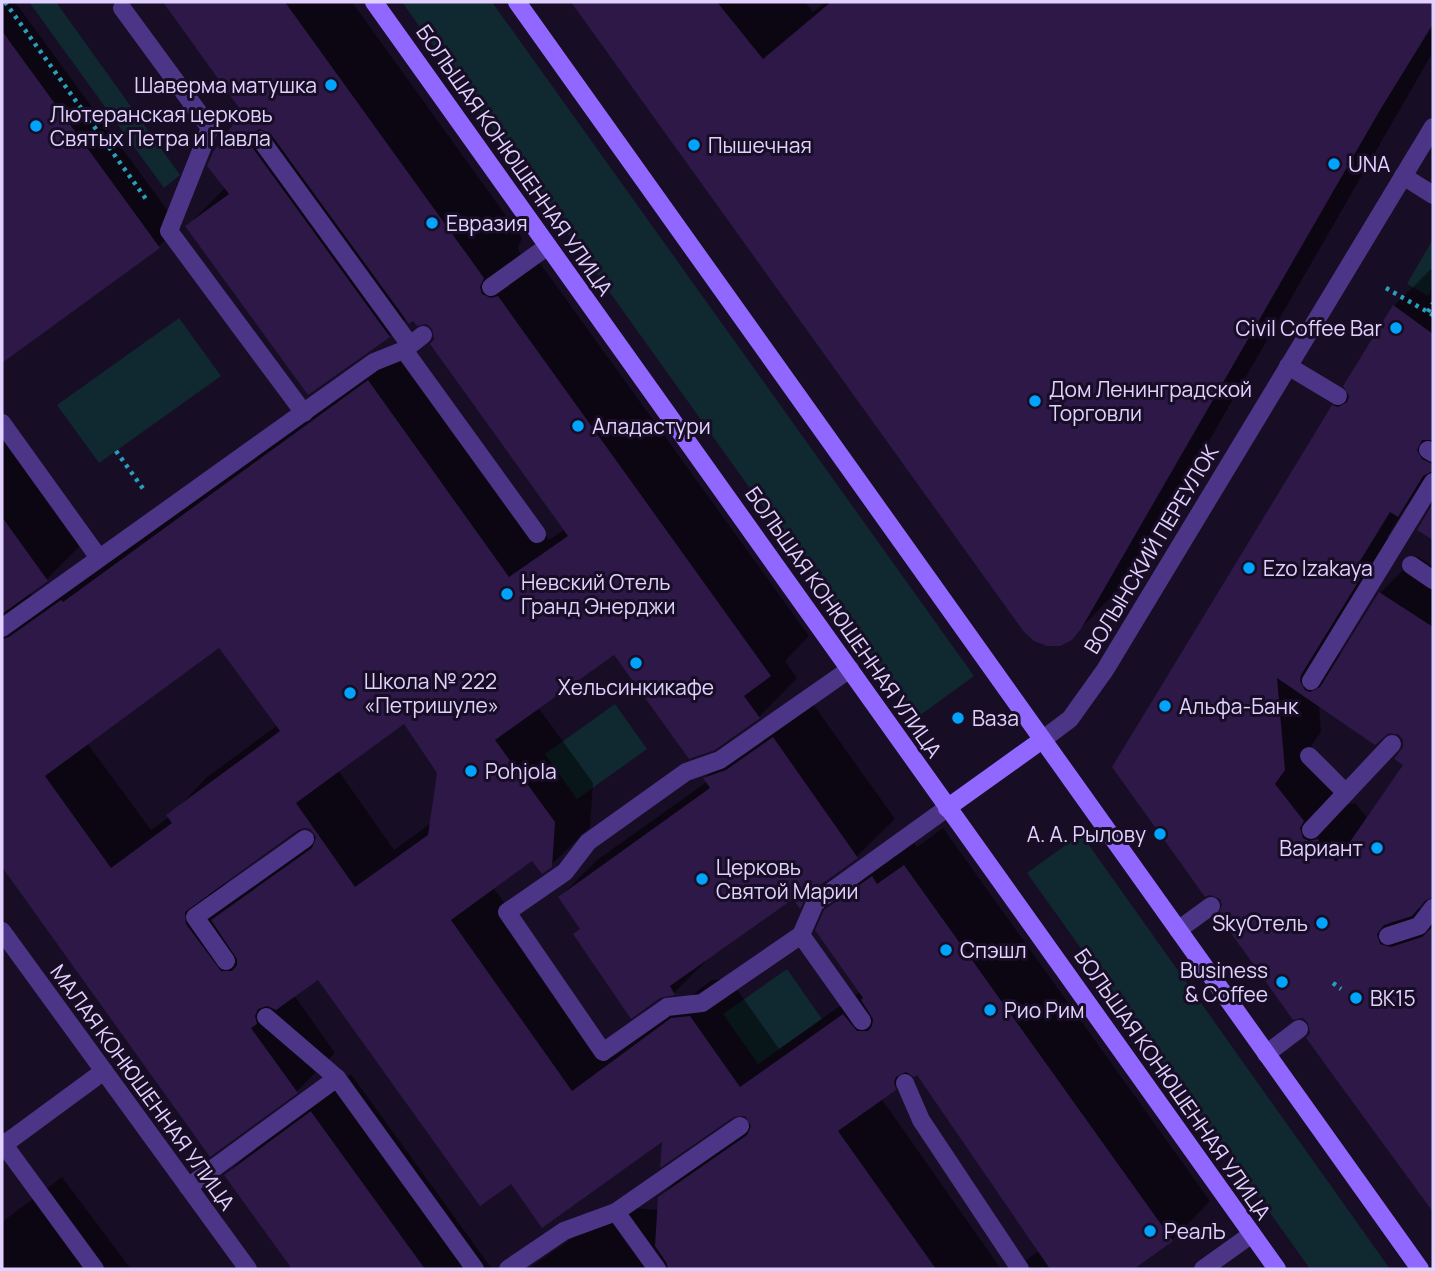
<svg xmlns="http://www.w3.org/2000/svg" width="1435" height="1271" font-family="Manrope,sans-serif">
<rect width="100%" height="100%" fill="#170d25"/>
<g fill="#10282f">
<polygon points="29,2 56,2 180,175 164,188"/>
<polygon points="402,2 492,2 974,676 915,719"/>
<polygon points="1433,239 1433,287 1428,296 1407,284"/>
<polygon points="179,318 221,376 99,463 57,405"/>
<polygon points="615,704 647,749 577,799 545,754"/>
<polygon points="1081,834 1390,1269 1310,1269 1027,873"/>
<polygon points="787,969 822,1019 758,1064 723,1014"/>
</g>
<g fill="#0007" fill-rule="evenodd">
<polygon points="2,2 15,2 179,226 158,247 2,361"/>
<path d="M 165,2 L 352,2 L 522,238 L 518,248 L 521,256 L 537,259 L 809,636 L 785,661 L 797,678 L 759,717 L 615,653 L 538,707 L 593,783 L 590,827 L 550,866 L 533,859 L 493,887 L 612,1054 L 712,980 L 729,978 L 779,1049 L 861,991 L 826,911 L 865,872 L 911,839 L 917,847 L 943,828 L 1210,1201 L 1172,1240 L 1130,1269 L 1013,1269 L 1039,1251 L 918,1072 L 911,1073 L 881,1098 L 1001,1269 L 528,1269 L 617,1207 L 659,1210 L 660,1197 L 699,1158 L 752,1122 L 750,1118 L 740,1113 L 664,1139 L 511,1182 L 318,978 L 294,995 L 335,1053 L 297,1091 L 211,1154 L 2,864 L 2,425 L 85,541 L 46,580 L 30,592 L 32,597 L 407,343 L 549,540 L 565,529 L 436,339 L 434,328 L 427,322 L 407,318 L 389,336 L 187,226 L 226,187 L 245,112 ZM 220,646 L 278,725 L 207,777 L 169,817 L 151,830 L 87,743 ZM 404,722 L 439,772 L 431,823 L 394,850 L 338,770 ZM 305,826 L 315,831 L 317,835 L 252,881 L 234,899 L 224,882 L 298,828 Z"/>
<polygon points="572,2 805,2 813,12 825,2 1433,2 1433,52 1130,578 1071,638 1025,631"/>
<path d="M 1431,269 L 1433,271 L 1433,480 L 1405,508 L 1387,537 L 1395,542 L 1337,649 L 1342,655 L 1380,593 L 1417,556 L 1433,567 L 1433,896 L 1418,908 L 1429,911 L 1433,909 L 1433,1208 L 1308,1038 L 1311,1033 L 1310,1022 L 1224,906 L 1333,407 L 1349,391 L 1345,386 L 1394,306 ZM 1319,704 L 1400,734 L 1404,740 L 1405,764 L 1368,819 L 1355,803 L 1347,805 L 1339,801 L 1340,783 L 1311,746 L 1321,732 Z"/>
<polygon points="811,701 895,819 857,856 831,875 800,906 793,896 711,956 674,993 660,996 582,928 560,897 597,860 708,781 705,778 743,741"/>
<polygon points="351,1074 492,1269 294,1269 226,1175 264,1137"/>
<polygon points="62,1177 131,1269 2,1269 2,1222"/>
</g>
<g fill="#2d1847" fill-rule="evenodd">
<path d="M 163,2 L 285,2 L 484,278 L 480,287 L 482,294 L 491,298 L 498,296 L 771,676 L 744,696 L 760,718 L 715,750 L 689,759 L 614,655 L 495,740 L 555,822 L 552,867 L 542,874 L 532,861 L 451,920 L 572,1091 L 671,1018 L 690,1016 L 740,1087 L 843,1014 L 857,1031 L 868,1031 L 872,1026 L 873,1019 L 861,1000 L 863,998 L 815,930 L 824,910 L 872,876 L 877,884 L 904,865 L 1173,1241 L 1134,1269 L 1050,1269 L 917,1075 L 914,1077 L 906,1072 L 896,1077 L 894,1082 L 896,1090 L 838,1131 L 936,1269 L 668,1269 L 666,1262 L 655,1246 L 658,1197 L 747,1135 L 751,1126 L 745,1116 L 734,1117 L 660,1168 L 662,1142 L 542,1228 L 511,1184 L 480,1206 L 318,980 L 276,1010 L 267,1006 L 258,1009 L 255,1016 L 257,1024 L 251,1028 L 298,1093 L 210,1157 L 2,867 L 2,639 L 9,637 L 61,600 L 63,602 L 368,380 L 509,577 L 568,536 L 430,344 L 434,339 L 432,329 L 427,324 L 417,326 L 413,321 L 409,324 L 270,133 L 259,129 L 250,136 L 252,147 L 390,337 L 308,395 L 185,226 L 229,194 L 207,166 L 213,152 L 242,112 ZM 219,648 L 280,731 L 166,815 L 172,823 L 111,868 L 45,776 ZM 404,724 L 437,773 L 428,835 L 355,887 L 296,803 ZM 305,828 L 310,829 L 316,837 L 312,848 L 211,920 L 237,959 L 237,965 L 232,971 L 221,971 L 186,924 L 185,912 L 298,830 Z"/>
<polygon points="571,2 717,2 763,59 831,2 1433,2 1433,24 1380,110 1081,629 1072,640 1060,646 1047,646 1034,641 1024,632"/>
<polygon points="2,31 160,248 2,363"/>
<path d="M 1393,305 L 1433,334 L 1433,440 L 1422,440 L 1417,450 L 1422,459 L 1433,464 L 1433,471 L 1423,476 L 1398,517 L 1390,512 L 1352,574 L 1360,579 L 1301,675 L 1300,681 L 1305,690 L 1310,692 L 1320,687 L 1379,592 L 1433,627 L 1433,897 L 1425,901 L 1412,916 L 1384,925 L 1377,934 L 1380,944 L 1391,947 L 1422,937 L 1433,926 L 1433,1212 L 1306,1038 L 1310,1033 L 1308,1023 L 1303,1018 L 1293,1020 L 1218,915 L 1222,905 L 1220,899 L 1210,895 L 1205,897 L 1112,767 L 1332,405 L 1338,407 L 1347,402 L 1349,396 L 1343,386 ZM 1277,678 L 1375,745 L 1389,733 L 1399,735 L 1403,740 L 1403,747 L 1394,759 L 1403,765 L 1336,862 L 1318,839 L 1309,841 L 1303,838 L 1300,828 L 1304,821 L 1275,784 L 1285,770 Z"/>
<polygon points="1433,503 1433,540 1417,530"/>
<polygon points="2,517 48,581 2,614"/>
<polygon points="773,737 858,858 808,894 800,909 793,899 670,986 675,995 660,998 631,1019 573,934 580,929 558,897 710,788 703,778 726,770"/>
<polygon points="311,1111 312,1113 425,1269 292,1269 224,1175"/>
</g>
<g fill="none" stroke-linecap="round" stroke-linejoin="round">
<g stroke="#28a0bc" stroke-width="4.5" stroke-dasharray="3.5 5" stroke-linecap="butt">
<polyline points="5,2 146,199"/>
<polyline points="1386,288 1433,315"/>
<polyline points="1428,312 1433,303"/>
<polyline points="116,451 144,490"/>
<polyline points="1333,983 1341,989"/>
</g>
<g stroke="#4c3586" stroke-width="18">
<polyline points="122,8 210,128 169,231 304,413"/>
<polyline points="261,140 410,345"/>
<polyline points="1403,176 1433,195"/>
<polyline points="491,287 548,246"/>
<polyline points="404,350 537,534"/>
<polyline points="1288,366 1338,396"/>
<polyline points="2,423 99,558"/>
<polyline points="1428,450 1433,453"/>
<polyline points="1411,565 1433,580"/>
<polyline points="2,628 374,362 404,350 423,335"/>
<polyline points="850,669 720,760 686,772 588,842 565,872 507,912 603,1052 667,1007 702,1003 801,935 815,903 947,808"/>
<polyline points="1311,681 1433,482"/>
<polyline points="1309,756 1346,793"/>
<polyline points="1311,830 1392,744"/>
<polyline points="1178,930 1211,906"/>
<polyline points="801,935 862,1021"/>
<polyline points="1388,936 1419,926 1433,908"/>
<polyline points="226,961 195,917 305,839"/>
<polyline points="266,1017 337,1078 475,1269"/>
<polyline points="1266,1054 1299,1029"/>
<polyline points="905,1083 921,1120 1020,1269"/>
<polyline points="188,1187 337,1078"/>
<polyline points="616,1212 657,1269"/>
<polyline points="508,1269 564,1231 616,1212 740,1126"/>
</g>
<g stroke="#4c3586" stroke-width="18">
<polyline points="1042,740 1070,719 1105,670 1433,127"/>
<polyline points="2,931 248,1269"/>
<polyline points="2,1142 95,1269"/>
<polyline points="2,1146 104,1071"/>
<polyline points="1203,1269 1252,1234"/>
</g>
<g stroke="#9168ff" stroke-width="18">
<polyline points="374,2 1277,1269"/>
<polyline points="517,2 1420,1269"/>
<polyline points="947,808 1042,740"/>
</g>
</g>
<g fill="#00a4fc" stroke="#170d25" stroke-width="2.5">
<circle cx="331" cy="85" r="7"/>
<circle cx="36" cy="126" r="7"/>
<circle cx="694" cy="145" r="7"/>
<circle cx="1334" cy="164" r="7"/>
<circle cx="432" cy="223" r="7"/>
<circle cx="1396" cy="328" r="7"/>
<circle cx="1035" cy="401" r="7"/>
<circle cx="578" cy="426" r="7"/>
<circle cx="1249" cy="568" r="7"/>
<circle cx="507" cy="594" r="7"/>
<circle cx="636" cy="663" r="7"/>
<circle cx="350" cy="693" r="7"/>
<circle cx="1165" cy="706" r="7"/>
<circle cx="958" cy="718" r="7"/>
<circle cx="471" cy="771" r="7"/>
<circle cx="1160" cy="834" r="7"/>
<circle cx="1377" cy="848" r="7"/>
<circle cx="702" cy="879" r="7"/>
<circle cx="1322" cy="923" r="7"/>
<circle cx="946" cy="950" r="7"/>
<circle cx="1282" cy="982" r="7"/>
<circle cx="1356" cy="998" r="7"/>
<circle cx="990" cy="1010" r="7"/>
<circle cx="1150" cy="1231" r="7"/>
</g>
<g text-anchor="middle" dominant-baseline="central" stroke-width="6" stroke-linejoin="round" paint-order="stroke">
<g font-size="21" fill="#e1d1ff" stroke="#170d25" text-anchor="start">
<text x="317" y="85" text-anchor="end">Шаверма матушка</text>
<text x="50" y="114">Лютеранская церковь<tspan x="50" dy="24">Святых Петра и Павла</tspan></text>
<text x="708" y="145">Пышечная</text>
<text x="1348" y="164">UNA</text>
<text x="446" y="223">Евразия</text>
<text x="1382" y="328" text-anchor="end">Civil Coffee Bar</text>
<text x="1049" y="389">Дом Ленинградской<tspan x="1049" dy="24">Торговли</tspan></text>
<text x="592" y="426">Аладастури</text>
<text x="1263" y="568">Ezo Izakaya</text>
<text x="521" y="582">Невский Отель<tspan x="521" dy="24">Гранд Энерджи</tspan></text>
<text x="364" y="681">Школа № 222<tspan x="364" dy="24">«Петришуле»</tspan></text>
<text x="636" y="687" text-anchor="middle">Хельсинкикафе</text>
<text x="1179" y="706">Альфа-Банк</text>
<text x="972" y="718">Ваза</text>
<text x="485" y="771">Pohjola</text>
<text x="1146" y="834" text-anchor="end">А. А. Рылову</text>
<text x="1363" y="848" text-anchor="end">Вариант</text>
<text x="716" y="867">Церковь<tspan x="716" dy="24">Святой Марии</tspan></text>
<text x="1308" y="923" text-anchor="end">SkyОтель</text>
<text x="960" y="950">Спэшл</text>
<text x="1268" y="970" text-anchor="end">Business<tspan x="1268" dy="24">&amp; Coffee</tspan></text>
<text x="1370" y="998">BK15</text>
<text x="1004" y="1010">Рио Рим</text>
<text x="1164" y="1231">РеалЪ</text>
</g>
<g font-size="21" fill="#e1d1ff" stroke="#170d25">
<text transform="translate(515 160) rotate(55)">БОЛЬШАЯ КОНЮШЕННАЯ УЛИЦА</text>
<text transform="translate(1151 549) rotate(-59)">ВОЛЫНСКИЙ ПЕРЕУЛОК</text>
<text transform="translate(844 622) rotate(55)">БОЛЬШАЯ КОНЮШЕННАЯ УЛИЦА</text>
<text transform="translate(1173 1084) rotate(55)">БОЛЬШАЯ КОНЮШЕННАЯ УЛИЦА</text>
<text transform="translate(143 1087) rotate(54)">МАЛАЯ КОНЮШЕННАЯ УЛИЦА</text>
</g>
</g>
<rect width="1435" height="1271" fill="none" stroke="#e1d1ff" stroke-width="7"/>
</svg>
